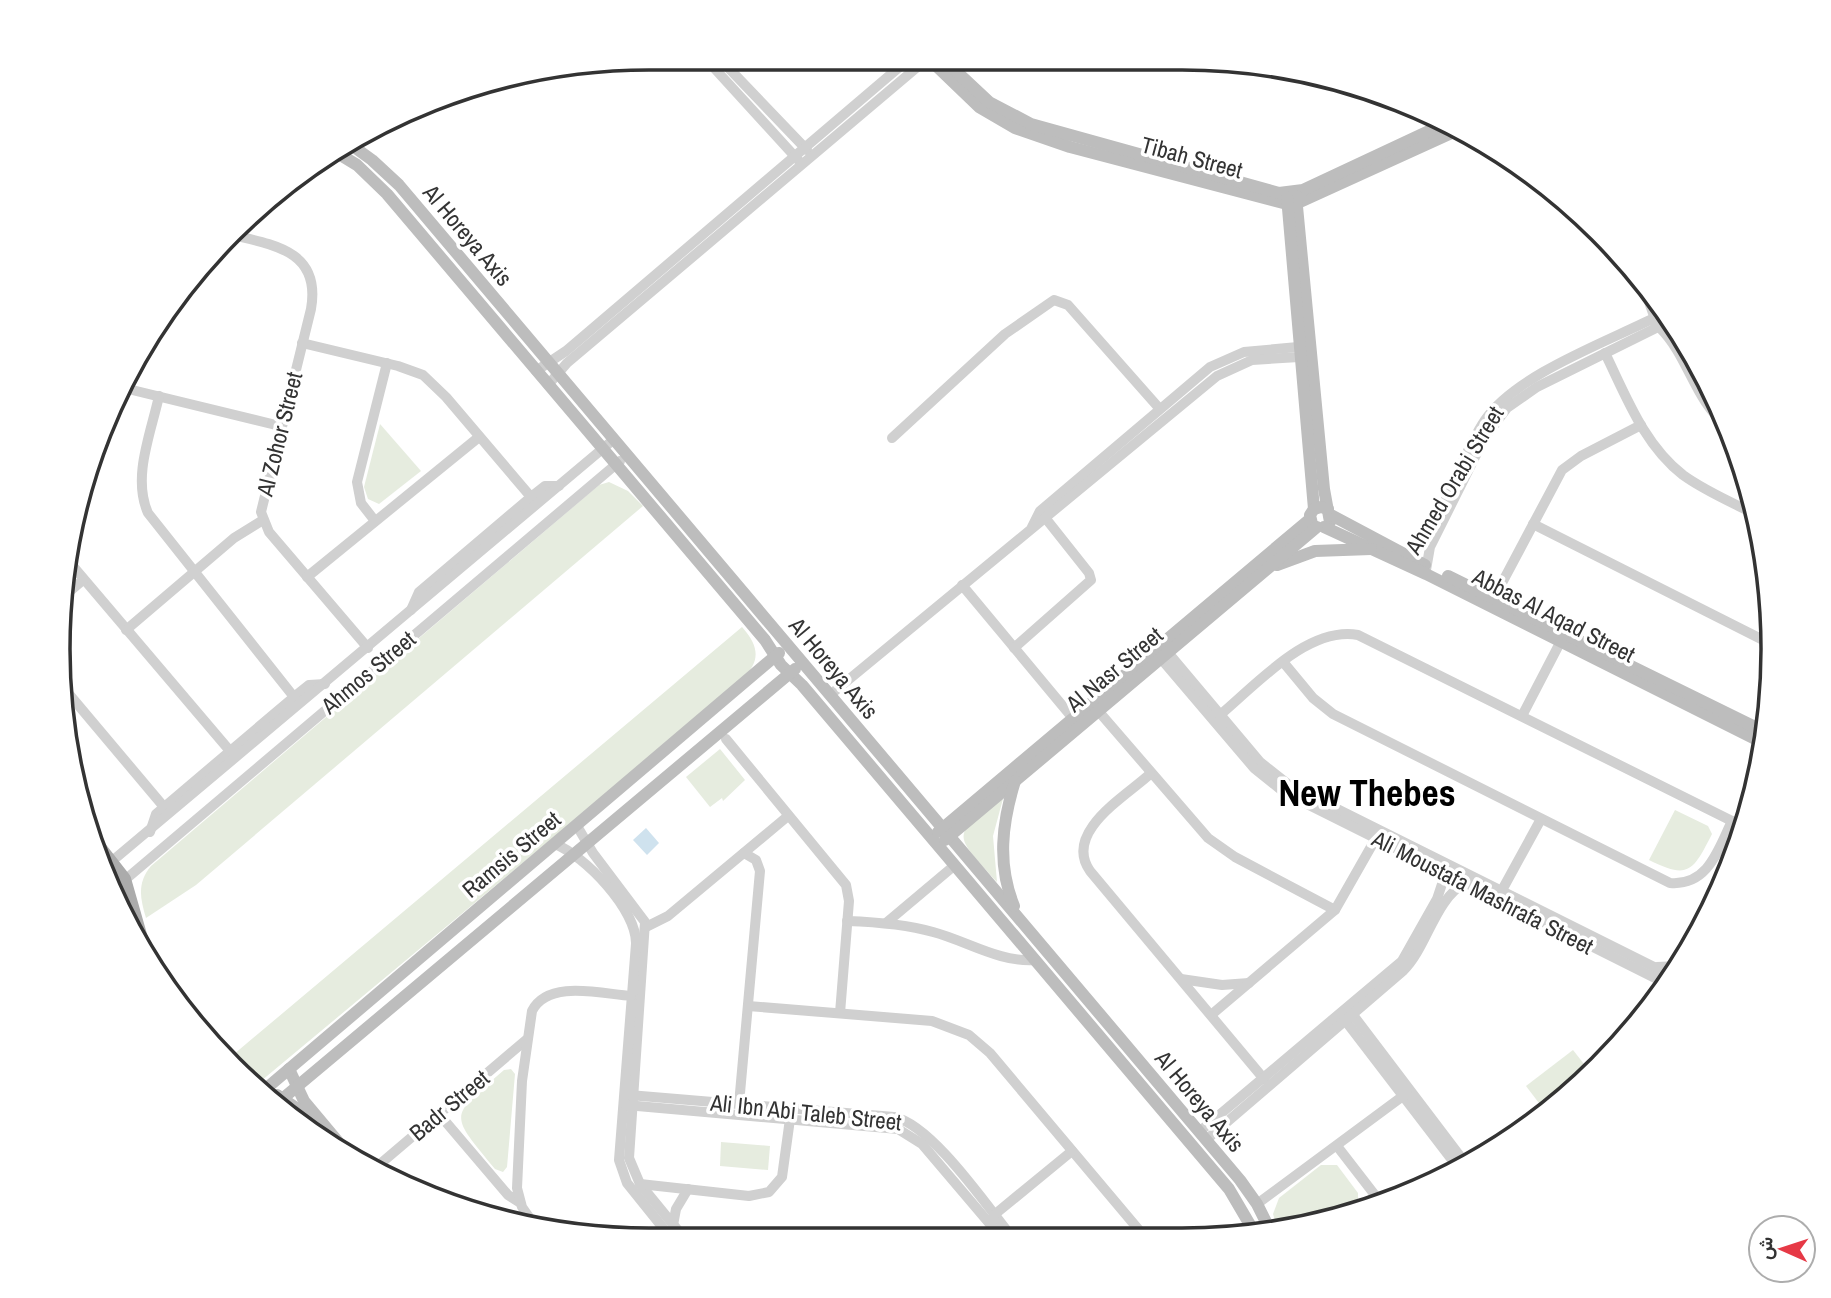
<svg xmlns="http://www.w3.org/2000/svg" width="1831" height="1298" font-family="'Archivo Narrow',Vazirmatn,sans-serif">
<rect width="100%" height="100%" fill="#fff"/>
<g fill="#e6ecdf">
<polygon points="380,424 421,471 379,504 368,499 364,487"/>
<path d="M 609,482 L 628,491 L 643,506 L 196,885 L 146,918 C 140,898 137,883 151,866 L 599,485 Z"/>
<path d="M 742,627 C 774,662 743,677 717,701 L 255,1086 L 227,1060 Z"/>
<polygon points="720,749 745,780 723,801 722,798 710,807 686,777"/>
<path d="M 1004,795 L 993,836 L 997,882 C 951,831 952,837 1004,795 Z"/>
<path d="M 1675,810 L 1708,826 L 1712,834 C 1693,871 1689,880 1649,860 Z"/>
<polygon points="1573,1050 1591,1073 1577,1088 1545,1111 1526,1086"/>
<path d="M 511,1069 L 515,1074 L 507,1167 L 503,1172 L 495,1169 C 448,1112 449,1118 504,1070 Z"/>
<polygon points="721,1142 770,1146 768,1170 720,1166"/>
<polygon points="1321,1165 1337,1165 1358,1193 1358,1205 1278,1230 1273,1214 1279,1198"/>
</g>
<polygon fill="#cfe2ee" points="646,828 659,843 647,855 633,840"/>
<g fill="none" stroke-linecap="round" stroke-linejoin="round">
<g stroke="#d0d0d0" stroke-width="10">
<polyline points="705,58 799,161"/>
<polyline points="719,58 807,150"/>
<path d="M 232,235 C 276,245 321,252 311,309 L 261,512 L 269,532 L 368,648"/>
<polyline points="1641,279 1654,316"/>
<polyline points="1655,324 1654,316 1662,309"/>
<polyline points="1675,327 1698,377 1717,405"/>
<path d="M 1660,328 C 1689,357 1694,400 1727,426"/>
<polyline points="302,343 398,366 423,375 446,397 531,497"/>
<path d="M 1605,353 C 1626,396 1644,445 1683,475 C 1705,491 1731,502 1755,514"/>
<polyline points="536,371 566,351 910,58"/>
<polyline points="548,385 567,363 928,58"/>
<polyline points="124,388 280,426"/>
<path d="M 159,396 C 151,433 132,477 148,513 L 294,697"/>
<polyline points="892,438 1005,334 1054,300 1068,305 1159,408"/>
<polyline points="375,521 361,503 357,482 387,363"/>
<polyline points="1533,524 1771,644"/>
<polyline points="1032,527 1040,511 1210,367 1244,352 1298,347"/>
<polyline points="66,558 230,751"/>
<path d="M 1406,560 C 1445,523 1456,463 1485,420 C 1516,375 1604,343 1654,318"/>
<polyline points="1426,570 1430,547 1485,437 1507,408 1537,387 1658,327"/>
<polyline points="307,577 479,437"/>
<polyline points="962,585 1076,722"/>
<polyline points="63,597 83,580"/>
<polyline points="1494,598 1562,470 1581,456 1641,425"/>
<polyline points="411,610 419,592 531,497 545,486 559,486"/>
<polyline points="126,630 234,538 263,520"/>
<polyline points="1014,648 1091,580 1089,573 1043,515"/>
<polyline points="1165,649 1260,762 1289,785 1672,976"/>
<polyline points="1157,654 1254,768 1285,793 1667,984"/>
<path d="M 1284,663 L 1313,698 L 1333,714 L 1670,883 C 1708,886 1718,850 1732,821"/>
<polyline points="63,687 164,807"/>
<polyline points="830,695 1217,376 1252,360 1299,357"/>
<polyline points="1094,706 1208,838 1235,857 1335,910"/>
<polyline points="1523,714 1563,637"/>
<path d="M 1220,715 C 1257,684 1308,626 1358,635 L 1744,827"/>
<polyline points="726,739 846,885 849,901 840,1013"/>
<path d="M 1150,774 C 1125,797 1063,832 1090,871 L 1264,1079"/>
<polyline points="577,826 593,853 645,922 629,1158 640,1184 685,1239"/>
<polyline points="150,832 156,814 294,697 309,685 325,684"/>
<path d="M 555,844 C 585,856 637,910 636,944 L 619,1160 L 627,1183 L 672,1239"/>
<polyline points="105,867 613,440"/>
<polyline points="113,890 620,461"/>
<polyline points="1501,892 1541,819"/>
<path d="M 847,921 C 876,922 905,924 933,932 C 967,941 1000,963 1036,960"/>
<polyline points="886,923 955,865"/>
<polyline points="646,927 668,916 788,816"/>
<polyline points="1657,967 1678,966"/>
<polyline points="1181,979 1222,985 1249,983"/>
<polyline points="748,1006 932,1021 969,1035 990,1053 1144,1236"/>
<polyline points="1350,1011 1466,1164"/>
<polyline points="1211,1015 1335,910 1376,838"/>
<polyline points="1341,1015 1459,1169"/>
<path d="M 629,1095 L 894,1117 C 932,1125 986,1205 1012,1237"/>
<polyline points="739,1104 760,871 756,860 744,853"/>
<polyline points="626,1105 898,1129 922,1144 1001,1237"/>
<polyline points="439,1114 508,1195 519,1202"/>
<polyline points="1199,1132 1402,961 1437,899 1443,881 1442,866"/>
<path d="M 1206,1140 L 1403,971 C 1428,946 1434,900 1466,882"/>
<polyline points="1337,1146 1378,1199"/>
<polyline points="373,1170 526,1040"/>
<polyline points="640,1184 749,1196 769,1192 782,1177 790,1119"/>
<polyline points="1257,1204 1407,1093"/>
<polyline points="994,1215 1072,1151"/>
<polyline points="673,1225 676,1209 688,1189"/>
<path d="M 536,1227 L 522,1207 L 517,1188 L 522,1081 L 532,1011 C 548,979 602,994 631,996"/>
<polyline points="679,1232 716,1234 723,1238"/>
</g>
<g stroke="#bdbdbd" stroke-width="12">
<polyline points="928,58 979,107 1015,128 1070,147 1287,204 1302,201 1458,130"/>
<polyline points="942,58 989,102 1031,124 1279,193 1303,190 1444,124"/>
<polyline points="350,144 372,160 399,185 1240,1180 1257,1204 1271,1232"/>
<polyline points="334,151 357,165 387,194 765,640 781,665 802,685 1229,1189 1256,1235"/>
<polyline points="1296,196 1324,489 1330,522"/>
<polyline points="1287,197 1314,509"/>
<polyline points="1331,515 1425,565"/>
<polyline points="1312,524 1310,515 1314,509 1321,507 1328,509"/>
<polyline points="1324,527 1426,574 1763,743"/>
<polyline points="1277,565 1315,551 1371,549"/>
<polyline points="1448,576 1765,732"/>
<polyline points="938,832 1310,519"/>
<polyline points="945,840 1317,527"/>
<path d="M 1014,906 C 997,864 1002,823 1015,781"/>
<polyline points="289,1069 304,1101 350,1156"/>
<polyline points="262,1092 779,653"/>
<polyline points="277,1095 296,1108 323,1139"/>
<polyline points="275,1105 795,669"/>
</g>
<polyline stroke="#ababab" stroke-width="14" points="99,847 124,879 144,949"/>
</g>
<g text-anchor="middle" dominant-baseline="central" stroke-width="7" stroke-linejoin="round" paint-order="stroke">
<g font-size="23" fill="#333" stroke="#fff">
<text transform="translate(1192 157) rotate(15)">Tibah Street</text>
<text transform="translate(468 235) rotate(50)">Al Horeya Axis</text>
<text transform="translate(279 434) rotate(-76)">Al Zohor Street</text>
<text transform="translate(1454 480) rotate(-59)">Ahmed Orabi Street</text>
<text transform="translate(1554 615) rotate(27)">Abbas Al Aqad Street</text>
<text transform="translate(834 668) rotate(50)">Al Horeya Axis</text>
<text transform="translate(1114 669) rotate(-40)">Al Nasr Street</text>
<text transform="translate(368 672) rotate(-40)">Ahmos Street</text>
<text transform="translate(511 854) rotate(-40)">Ramsis Street</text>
<text transform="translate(1483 892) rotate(27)">Ali Moustafa Mashrafa Street</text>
<text transform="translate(1200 1101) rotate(50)">Al Horeya Axis</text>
<text transform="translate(449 1105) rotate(-40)">Badr Street</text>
<text transform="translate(806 1112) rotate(6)">Ali Ibn Abi Taleb Street</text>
</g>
<g font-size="37" font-weight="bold" fill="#000" stroke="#fff">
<text x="1367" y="793">New Thebes</text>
</g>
</g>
<path d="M0 0H1831V1298H0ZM649 70H1182A579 579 0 0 1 1761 649V649A579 579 0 0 1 1182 1228H649A579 579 0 0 1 70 649V649A579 579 0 0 1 649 70Z" fill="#fff" fill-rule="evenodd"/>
<path fill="none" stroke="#333" stroke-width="3.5" d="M649 70H1182A579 579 0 0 1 1761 649V649A579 579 0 0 1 1182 1228H649A579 579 0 0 1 70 649V649A579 579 0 0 1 649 70Z"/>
<g transform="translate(1782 1249) rotate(273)"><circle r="33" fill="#ffffff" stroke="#adadad" stroke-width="2"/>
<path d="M0-5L12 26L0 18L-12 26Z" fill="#e63946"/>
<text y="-10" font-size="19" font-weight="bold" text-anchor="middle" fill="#333333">ش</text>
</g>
</svg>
